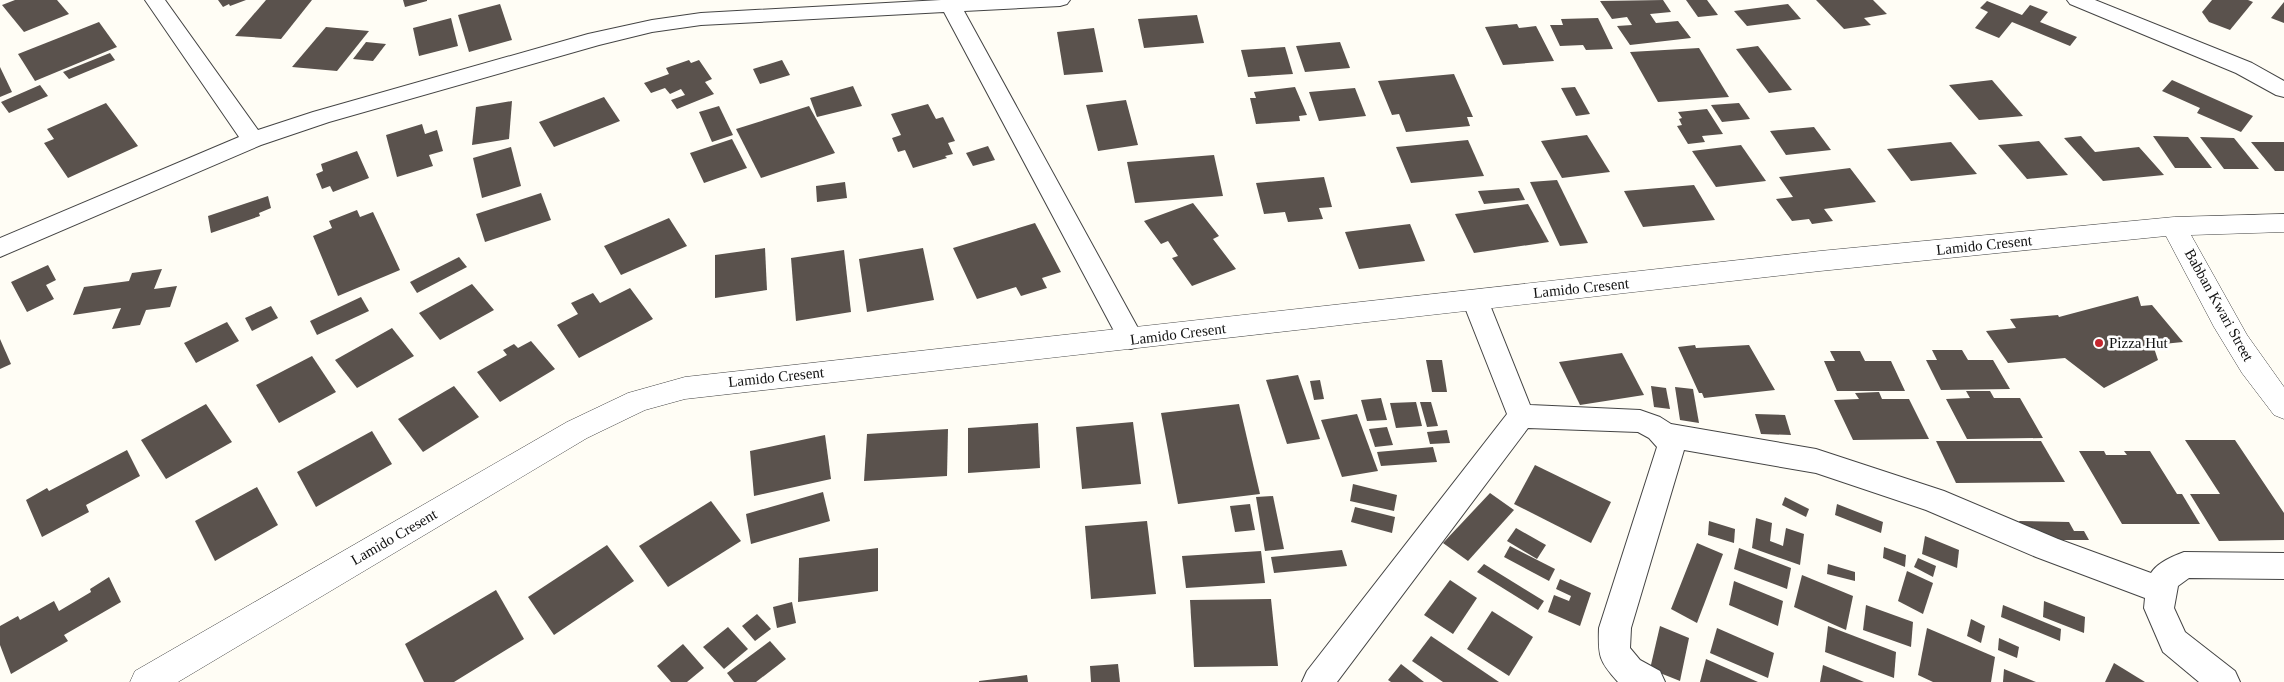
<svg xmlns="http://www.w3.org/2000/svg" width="2284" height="682" font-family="Georgia,serif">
<rect width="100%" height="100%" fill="#fffdf5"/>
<g fill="#5a524d">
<polygon points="15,0 57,0 69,14 24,32 2,5"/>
<polygon points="218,0 246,0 230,6 229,4 223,7"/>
<polygon points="266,0 312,0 281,39 235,36"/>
<polygon points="403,0 427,0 427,1 405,7"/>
<polygon points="1663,0 1671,12 1650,14 1656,23 1678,21 1691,38 1630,45 1617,26 1632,25 1627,17 1612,19 1600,1"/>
<polygon points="1686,0 1707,0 1718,15 1698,17"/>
<polygon points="1816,0 1873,0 1887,14 1864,18 1871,25 1844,29"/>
<polygon points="2212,0 2248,0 2253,2 2230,30 2209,22 2202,12"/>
<polygon points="1987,1 2022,15 2030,5 2048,12 2040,22 2077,37 2070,46 2012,22 1999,38 1975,28 1988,12 1980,8"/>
<polygon points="2284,2 2284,23 2271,18"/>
<polygon points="500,4 512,40 469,52 458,15"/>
<polygon points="1788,4 1801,19 1747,26 1734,11"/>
<polygon points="1197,15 1204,43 1144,48 1138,19"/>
<polygon points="451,18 458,46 419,56 413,28"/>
<polygon points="1598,18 1613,49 1586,50 1583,45 1560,46 1550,25 1563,25 1561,19"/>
<polygon points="99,22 117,47 35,81 18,54"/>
<polygon points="1517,24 1519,28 1536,26 1554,61 1503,65 1485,27"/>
<polygon points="326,27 369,31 337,71 292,67"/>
<polygon points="1094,28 1103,72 1064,75 1057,32"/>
<polygon points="366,42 386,44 373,61 353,59"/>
<polygon points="1340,42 1350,68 1305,72 1296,46"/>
<polygon points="1758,46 1792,90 1769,93 1736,49"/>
<polygon points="1285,47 1293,74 1248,77 1241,50"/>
<polygon points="1699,48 1729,97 1658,102 1630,52"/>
<polygon points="110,53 115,60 69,79 63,72"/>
<polygon points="689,60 691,63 699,60 712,79 705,82 714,94 677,109 671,100 685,95 681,89 670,94 665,88 651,93 644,83 669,74 666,68"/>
<polygon points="782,60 790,75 760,84 753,69"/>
<polygon points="0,67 12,92 0,97"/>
<polygon points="1454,74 1473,117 1467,117 1470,126 1406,132 1399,114 1392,115 1378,81"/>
<polygon points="1992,80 2023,116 1979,120 1949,85"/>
<polygon points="2172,80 2253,116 2241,132 2197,113 2200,108 2162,91"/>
<polygon points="40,85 48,96 9,113 1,102"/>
<polygon points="853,86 862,106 817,117 810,98"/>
<polygon points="1295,87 1307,115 1299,116 1300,121 1256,124 1250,98 1256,98 1254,92"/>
<polygon points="1575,87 1590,114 1576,116 1561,88"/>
<polygon points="1355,88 1366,116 1319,121 1309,92"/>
<polygon points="604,97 620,121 554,147 539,122"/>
<polygon points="1126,100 1138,145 1098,151 1086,105"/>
<polygon points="512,101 509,139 472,145 476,107"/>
<polygon points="106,103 138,146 68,178 44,143 54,139 47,129"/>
<polygon points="1739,103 1750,119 1722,122 1711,105"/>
<polygon points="928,104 936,119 943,117 955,141 948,143 953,154 945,156 947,158 913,168 905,150 898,152 892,138 901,135 891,114"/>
<polygon points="719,106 733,135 712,142 699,112"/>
<polygon points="809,106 835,153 761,178 736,129"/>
<polygon points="1707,109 1723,134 1702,136 1705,142 1688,144 1677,126 1682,125 1679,119 1682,118 1678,112"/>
<polygon points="422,124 425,134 437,130 443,151 429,155 433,166 397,177 386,135"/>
<polygon points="1814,127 1831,150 1786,155 1770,131"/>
<polygon points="1587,135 1610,172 1562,178 1541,141"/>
<polygon points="2081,136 2095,152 2139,147 2164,175 2103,181 2064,138"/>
<polygon points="2153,136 2188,137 2212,168 2175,168"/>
<polygon points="2200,137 2234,138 2259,169 2224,169"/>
<polygon points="732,139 747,168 704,183 690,153"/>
<polygon points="1468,140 1484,176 1411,183 1396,147"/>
<polygon points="2039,141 2068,175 2027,179 1998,145"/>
<polygon points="1951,142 1977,174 1911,181 1887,149"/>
<polygon points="2251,142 2284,142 2284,171 2275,171"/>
<polygon points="1741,145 1766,181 1716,187 1692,151"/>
<polygon points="988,146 995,160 973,166 966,153"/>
<polygon points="511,147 521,186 482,198 473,158"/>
<polygon points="357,151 369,178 333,192 330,186 322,189 316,174 323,171 321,164"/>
<polygon points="1214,155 1223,196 1135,203 1127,162"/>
<polygon points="1850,168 1876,202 1824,209 1833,221 1812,224 1809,219 1792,221 1776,199 1793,197 1779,177"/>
<polygon points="1324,177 1332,207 1319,208 1323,219 1288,222 1285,212 1264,214 1256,183"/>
<polygon points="1557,180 1588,243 1560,246 1530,182"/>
<polygon points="845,182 847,198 817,202 816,186"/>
<polygon points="1694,185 1715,220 1643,227 1624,191"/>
<polygon points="1519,188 1525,200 1484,204 1478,191"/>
<polygon points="541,193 551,220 485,242 476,214"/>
<polygon points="268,196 271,208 259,213 260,216 211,233 208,216"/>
<polygon points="1193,203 1219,236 1213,239 1236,269 1192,286 1172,258 1178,256 1168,241 1161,244 1144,221"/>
<polygon points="1528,204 1549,242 1474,253 1455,214"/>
<polygon points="357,210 360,217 373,212 400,270 338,296 313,236 332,228 329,221"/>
<polygon points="669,218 687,246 621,275 604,246"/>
<polygon points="1035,223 1061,272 1042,278 1047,288 1021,296 1016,287 977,299 953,248"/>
<polygon points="1410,224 1425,261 1359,269 1345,232"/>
<polygon points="765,248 767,290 715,298 715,255"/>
<polygon points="923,248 934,300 867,312 859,259"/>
<polygon points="844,250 851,312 796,321 791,258"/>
<polygon points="459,257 467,267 417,293 410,282"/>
<polygon points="48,265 56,280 46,285 54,299 27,312 11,282"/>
<polygon points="162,269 154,289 177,286 170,307 146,310 140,325 112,329 121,308 73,315 84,287 129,281 132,273"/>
<polygon points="472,284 494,310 440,340 419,313"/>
<polygon points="630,288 653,319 579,358 557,325 578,314 571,303 593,293 600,303"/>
<polygon points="2138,296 2141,306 2152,305 2183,342 2153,345 2158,360 2104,388 2065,358 2008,363 1986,331 2016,328 2010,319 2058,315 2059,317"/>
<polygon points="361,297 369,311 317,335 310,321"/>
<polygon points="271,306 278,318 252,331 245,318"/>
<polygon points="227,322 239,341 196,363 184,343"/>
<polygon points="392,328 414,356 357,388 335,360"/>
<polygon points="0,339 11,364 0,369"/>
<polygon points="531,341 555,369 500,402 477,372 507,355 503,350 514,344 518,348"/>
<polygon points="1695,345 1696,348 1749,345 1775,390 1704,398 1702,393 1699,393 1678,347"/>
<polygon points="1932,350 1962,350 1968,360 1993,360 2010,389 1941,390 1926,360 1937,360"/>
<polygon points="1830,351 1860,351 1865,361 1891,361 1905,391 1837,391 1824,361 1835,361"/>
<polygon points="1622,353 1644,395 1580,405 1559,362"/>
<polygon points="312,356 336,392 279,423 256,385"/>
<polygon points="1426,360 1442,360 1447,392 1432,392"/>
<polygon points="1298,375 1320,439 1287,444 1266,380"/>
<polygon points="1320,380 1324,399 1314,400 1310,381"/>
<polygon points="454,386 479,417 423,452 398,419"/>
<polygon points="1651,386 1666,388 1670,409 1654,407"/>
<polygon points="1675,387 1693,389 1699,423 1680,420"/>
<polygon points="1966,391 1990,391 1994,398 2020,398 2043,438 1967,439 1946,399 1970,398"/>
<polygon points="1879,392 1882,399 1909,399 1929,439 1853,440 1834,400 1859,399 1855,393"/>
<polygon points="1381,398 1387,420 1367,421 1361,400"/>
<polygon points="1416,402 1422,426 1396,428 1390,403"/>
<polygon points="1420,402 1431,402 1438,426 1427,427"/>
<polygon points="206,404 232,442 166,479 141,440"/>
<polygon points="1239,404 1260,494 1178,504 1161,413"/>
<polygon points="1357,414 1378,471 1342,477 1321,420"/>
<polygon points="1755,414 1785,415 1791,435 1761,434"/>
<polygon points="1133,422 1141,484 1082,489 1076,427"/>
<polygon points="1038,423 1040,468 968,473 968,428"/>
<polygon points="1387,427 1393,445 1375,447 1369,429"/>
<polygon points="948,429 947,476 864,481 867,434"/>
<polygon points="1447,430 1450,443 1430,444 1427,432"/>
<polygon points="372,431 392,464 316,507 297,472"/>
<polygon points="825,435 831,479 754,496 750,451"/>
<polygon points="2185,440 2235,440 2284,513 2284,540 2219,541 2190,494 2220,494"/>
<polygon points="1936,441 2041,441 2065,482 1956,483"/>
<polygon points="1433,447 1437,462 1381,466 1377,452"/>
<polygon points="127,450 140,476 86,505 89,512 42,537 26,500 47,488 49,491"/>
<polygon points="2079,451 2104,451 2106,455 2127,455 2124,451 2150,451 2177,494 2182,494 2200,524 2122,524"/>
<polygon points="1535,465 1611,502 1591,543 1514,504"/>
<polygon points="1353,484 1397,495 1394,511 1350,501"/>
<polygon points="257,487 278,525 215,561 195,521"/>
<polygon points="823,492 830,521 751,544 746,514"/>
<polygon points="1490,493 1514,510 1468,561 1443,543"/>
<polygon points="1273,496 1284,549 1265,551 1256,497"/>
<polygon points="1785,497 1809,509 1806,517 1782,505"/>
<polygon points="711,501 741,541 668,587 639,546"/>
<polygon points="1250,504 1255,530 1235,532 1230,506"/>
<polygon points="1837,504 1883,522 1881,533 1835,515"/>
<polygon points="1355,507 1395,517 1392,533 1351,522"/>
<polygon points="1756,518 1772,523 1770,541 1783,546 1786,528 1804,534 1800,565 1752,548"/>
<polygon points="1147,521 1156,594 1091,599 1085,526"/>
<polygon points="1709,521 1735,529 1734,543 1708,535"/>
<polygon points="2019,521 2069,522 2074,531 2084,531 2089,540 2028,540"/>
<polygon points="1516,528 1546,545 1537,559 1507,541"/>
<polygon points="1925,536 1959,550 1957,568 1922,554"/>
<polygon points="1697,543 1723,554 1697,623 1671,609"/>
<polygon points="607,545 634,581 554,635 528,597"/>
<polygon points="1510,546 1555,569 1549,581 1504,557"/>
<polygon points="1884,547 1906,555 1905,567 1883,558"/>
<polygon points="878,548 878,591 798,602 799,558"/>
<polygon points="1739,548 1791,568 1787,589 1734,569"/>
<polygon points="1342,550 1347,566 1274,573 1271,557"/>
<polygon points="1261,551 1265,583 1186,588 1182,556"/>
<polygon points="1918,558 1936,566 1933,577 1914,567"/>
<polygon points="1484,564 1544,601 1538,610 1477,572"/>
<polygon points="1828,564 1855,572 1855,581 1827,574"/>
<polygon points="1907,571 1933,583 1923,614 1898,601"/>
<polygon points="1802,575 1853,596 1846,630 1794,607"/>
<polygon points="109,577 121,602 64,635 68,641 11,674 0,645 0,626 18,616 20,620 54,601 59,611 91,592 90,589"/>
<polygon points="1560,579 1591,593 1580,626 1548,612 1554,595 1569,601 1571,596 1556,589"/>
<polygon points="1450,580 1477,598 1453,634 1424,615"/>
<polygon points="1734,581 1783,601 1778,626 1729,605"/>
<polygon points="496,590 524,639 454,682 424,682 405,644"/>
<polygon points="1271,599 1278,666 1194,667 1190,600"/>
<polygon points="2044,601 2085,617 2084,633 2043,617"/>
<polygon points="792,602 796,623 777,628 773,607"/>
<polygon points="1866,605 1913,622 1911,647 1863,630"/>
<polygon points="2003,605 2061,629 2060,641 2001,617"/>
<polygon points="1492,611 1533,637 1509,676 1467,649"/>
<polygon points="757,614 771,629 755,641 742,626"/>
<polygon points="1971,619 1985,626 1981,643 1967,636"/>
<polygon points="1660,626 1689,638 1680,681 1650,669"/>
<polygon points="1828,626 1896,652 1894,678 1825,652"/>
<polygon points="728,627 748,649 724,669 703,647"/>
<polygon points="1717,628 1774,653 1768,678 1710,653"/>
<polygon points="1927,628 1995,657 1991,682 1933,682 1918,675"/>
<polygon points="1431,636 1499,682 1443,682 1412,661"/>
<polygon points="1999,638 2019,647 2017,658 1998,650"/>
<polygon points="770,641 786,659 756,682 734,682 727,673"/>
<polygon points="683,644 704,668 687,682 671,682 657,666"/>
<polygon points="1706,659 1758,682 1700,682"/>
<polygon points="2114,663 2145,682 2105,682"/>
<polygon points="1118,664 1120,682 1091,682 1090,666"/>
<polygon points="1401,664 1424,682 1391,682 1388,680"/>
<polygon points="1823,665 1864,682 1820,682"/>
<polygon points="2004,669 2036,682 2003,682"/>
<polygon points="1027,675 1028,682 979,682 979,681"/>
</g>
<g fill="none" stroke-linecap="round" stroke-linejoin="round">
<defs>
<g id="minor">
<polygon points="145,0 165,0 258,130 313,112 588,34 652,20 701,13 941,0 1070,0 1067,4 1060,6 964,11 1144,339 1140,346 1131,349 1122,346 944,12 701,25 652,32 599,45 329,122 261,145 0,257 0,238 239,137"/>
<polygon points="2067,0 2095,0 2252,63 2284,81 2284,97 2276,95 2236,73 2070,4"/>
<path d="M 1475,290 L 1484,293 L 1488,300 L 1530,405 L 1640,410 L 1660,417 L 1671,424 L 1816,449 L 1944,491 L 2058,539 L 2151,573 C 2157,563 2173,556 2184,552 L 2284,553 L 2284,579 L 2189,578 L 2178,586 L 2174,608 L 2185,632 L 2235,671 L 2240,682 L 2199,682 L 2163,652 L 2144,608 L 2145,598 L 2036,557 L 1926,510 L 1816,473 L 1684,450 L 1631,628 L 1630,648 L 1640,660 L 1660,671 L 1665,682 L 1618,682 C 1599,661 1598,656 1599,628 L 1657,447 L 1649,438 L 1638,432 L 1528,428 L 1337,682 L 1302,682 L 1307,671 L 1507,414 L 1462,300 L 1466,293 Z"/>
</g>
<polygon id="tertiary" points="2284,214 2284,232 2191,235 2247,335 2284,387 2284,419 2274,415 2242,373 2214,327 2166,236 1820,271 685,399 645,410 587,438 178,682 130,682 135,671 567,422 628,393 685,377 1820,251 2174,217"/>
</defs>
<use href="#minor" stroke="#444" stroke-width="2"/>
<use href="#tertiary" stroke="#444" stroke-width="1"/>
<use href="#minor" fill="#fff" fill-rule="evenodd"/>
<use href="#tertiary" fill="#fff" fill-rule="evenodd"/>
</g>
<circle fill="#c4262e" stroke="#fff" stroke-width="2" cx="2099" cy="343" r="5"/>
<g text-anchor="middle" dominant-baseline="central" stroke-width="5" stroke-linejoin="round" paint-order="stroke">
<g font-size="15" fill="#111" stroke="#fff">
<text transform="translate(1984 245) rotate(-6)">Lamido Cresent</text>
<text transform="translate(1581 288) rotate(-6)">Lamido Cresent</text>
<text transform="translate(2219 305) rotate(61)">Babban Kwari Street</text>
<text transform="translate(1178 334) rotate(-7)">Lamido Cresent</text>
<text transform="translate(776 377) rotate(-6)">Lamido Cresent</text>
<text transform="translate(394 537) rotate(-30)">Lamido Cresent</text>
</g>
<g font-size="15" fill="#111" stroke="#fff" text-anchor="start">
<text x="2109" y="343">Pizza Hut</text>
</g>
</g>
</svg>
